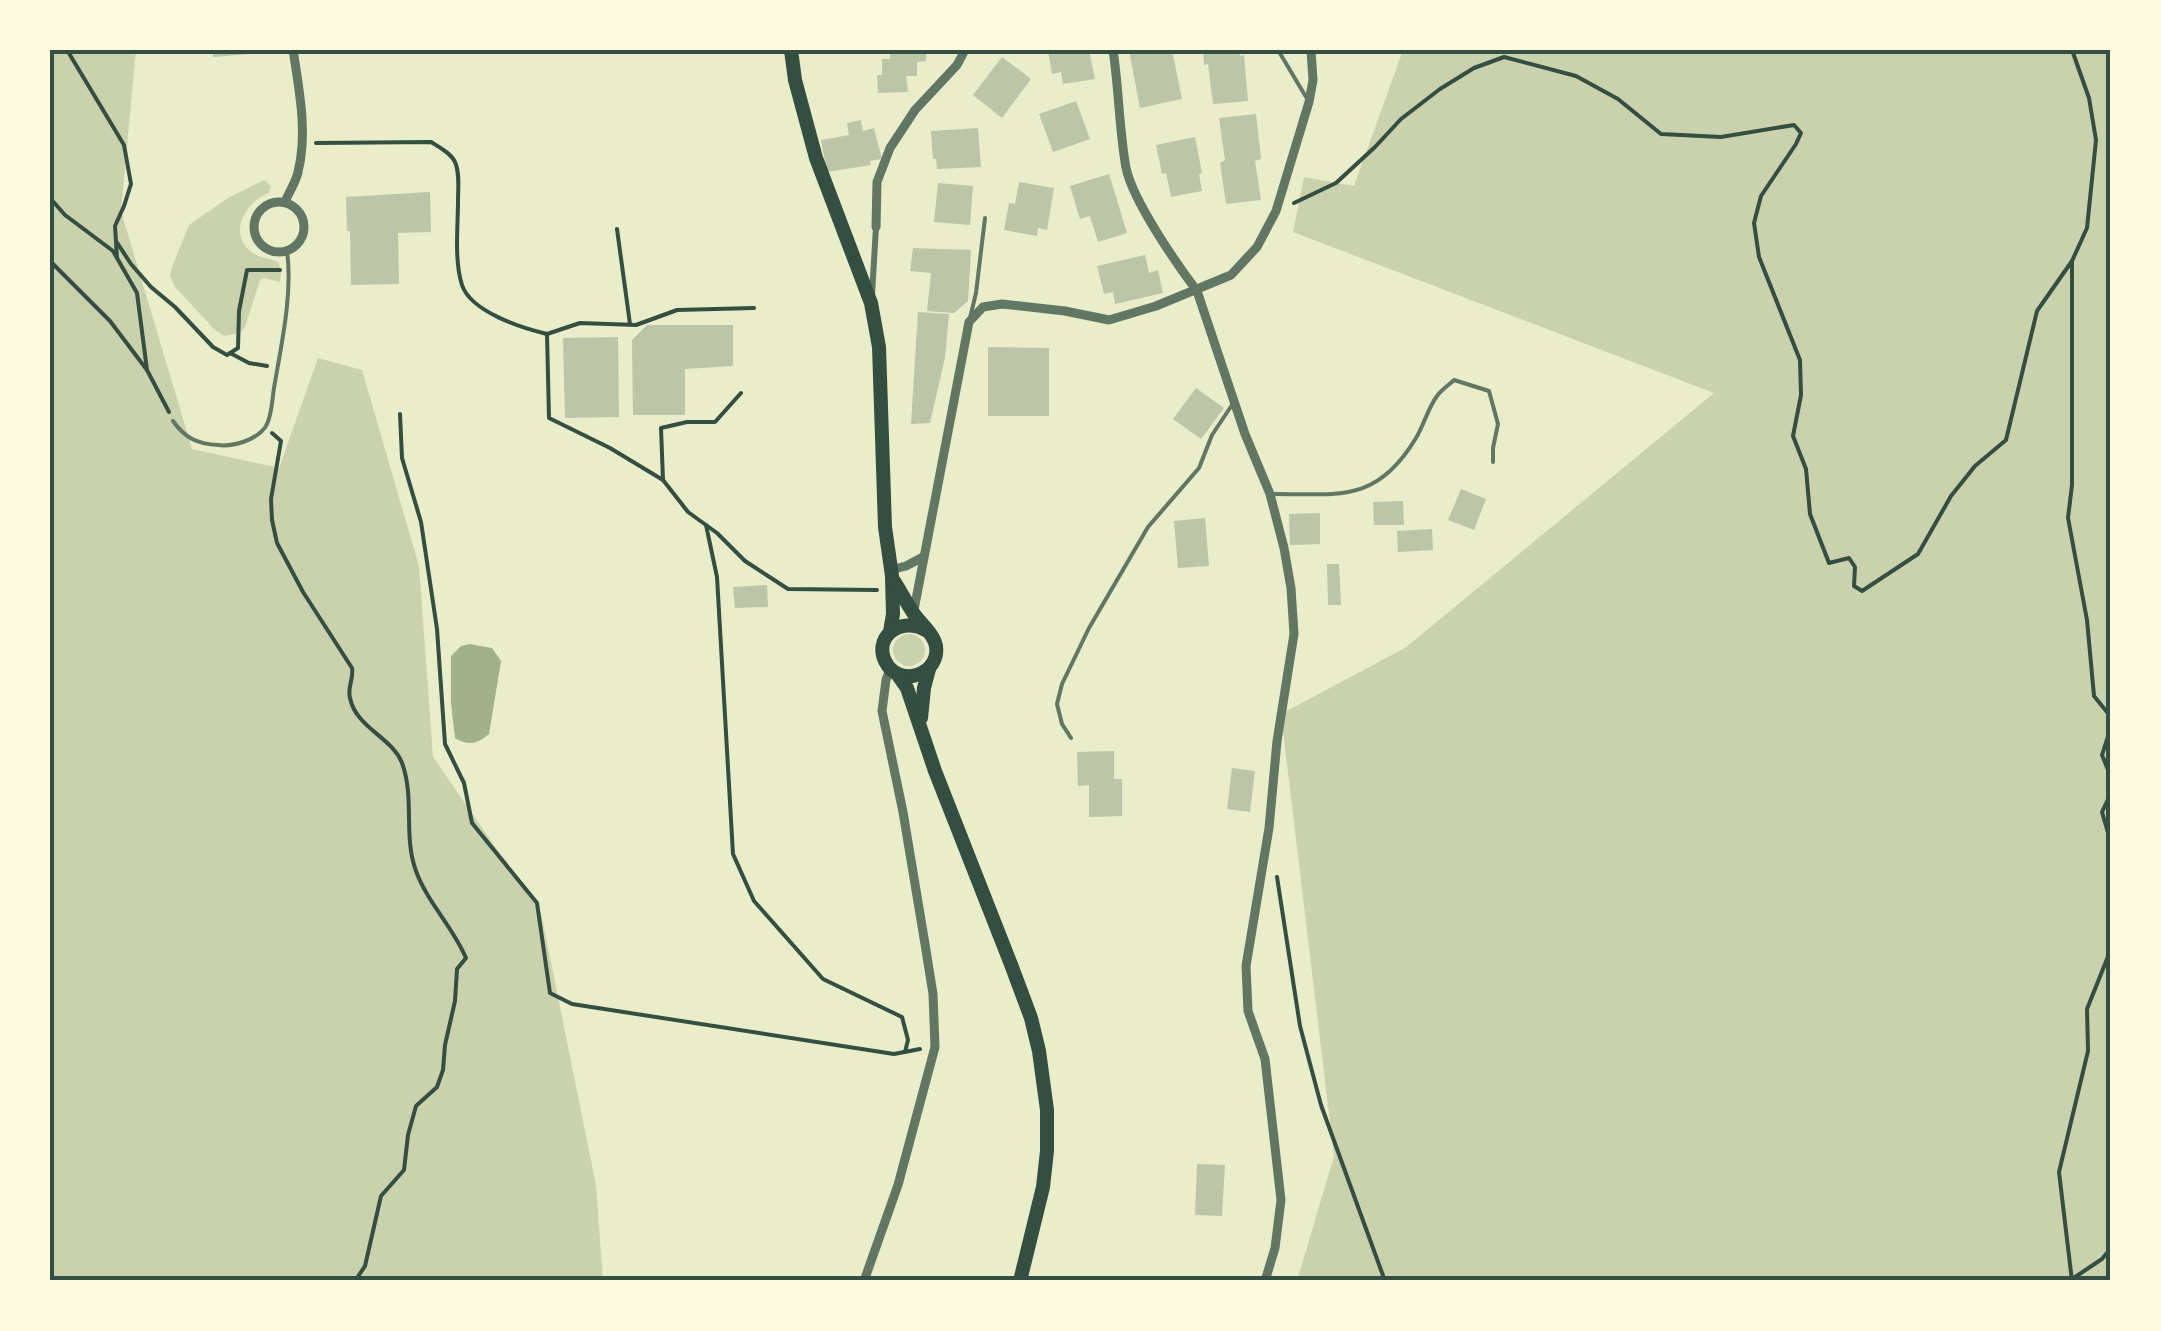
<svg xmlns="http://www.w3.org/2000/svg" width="2161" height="1331" font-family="'Source Sans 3',sans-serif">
<rect width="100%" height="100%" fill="#e9edc9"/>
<g fill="#cad2ad">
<polygon points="50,50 136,50 121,211 192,449 279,468 318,358 362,370 419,566 433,757 541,913 596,1185 603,1281 50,1281"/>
<polygon points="1403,50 2111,50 2111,1281 1297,1281 1334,1156 1281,714 1405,648 1714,393 1293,232 1304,177 1354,186"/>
<path d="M 264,180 L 271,186 L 269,193 C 249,200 229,227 247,248 C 254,257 268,258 278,262 L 281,270 L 280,282 L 264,278 L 260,280 L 245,327 L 240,333 L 224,336 L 215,330 L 175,287 L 170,276 L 172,267 L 189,225 L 228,198 Z"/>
<circle cx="909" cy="650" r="16"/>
</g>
<path fill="#a3b18a" d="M 469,644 L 492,648 L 501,661 L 489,734 C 478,743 469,747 455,738 L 451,703 L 451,656 L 461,646 Z"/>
<g fill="#bcc5a7">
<polygon points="213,50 261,50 261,53 213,57"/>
<polygon points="890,50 927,50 926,61 917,62 917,76 906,76 908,92 878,93 877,75 882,75 882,59 890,59"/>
<polygon points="1048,50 1089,50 1095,79 1063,84 1061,72 1052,74"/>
<polygon points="1129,50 1172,50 1182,99 1140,108"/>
<polygon points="1203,50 1239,50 1240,56 1244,55 1248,101 1213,104 1208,64 1204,65"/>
<polygon points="1002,57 1031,79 1002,118 973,95"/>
<polygon points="1076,101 1090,139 1053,152 1039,114"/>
<polygon points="1256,114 1261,159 1255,161 1261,200 1226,204 1220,163 1225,160 1219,118"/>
<polygon points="861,120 863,131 874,128 882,159 870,161 871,165 827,172 821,140 849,135 847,123"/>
<polygon points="978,128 981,167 937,169 936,159 933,159 931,131"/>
<polygon points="1195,137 1202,173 1199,174 1202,191 1171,197 1166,173 1162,174 1156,145"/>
<polygon points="1109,174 1127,233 1098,242 1090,216 1080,219 1070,186"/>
<polygon points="1019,182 1054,188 1047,230 1038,228 1037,236 1004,230 1009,203 1015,204"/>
<polygon points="938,183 973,186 970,225 934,222"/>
<polygon points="430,192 431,232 398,233 399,284 351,285 350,231 347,231 346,197"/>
<polygon points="913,248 971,250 968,301 954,313 927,311 931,273 910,271"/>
<polygon points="1145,255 1149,273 1158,270 1163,293 1115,304 1113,292 1104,294 1097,266"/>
<polygon points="918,312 949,314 945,357 930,423 911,424"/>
<polygon points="647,325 733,325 733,366 685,369 685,415 633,415 632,340"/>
<polygon points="618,337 619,417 565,418 563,338"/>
<polygon points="988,347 1049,348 1049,416 988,416"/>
<polygon points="1196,388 1224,408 1201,439 1173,419"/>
<polygon points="1461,489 1486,499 1474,530 1448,520"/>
<polygon points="1403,501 1404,525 1374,525 1373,502"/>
<polygon points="1320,513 1320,544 1290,545 1289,514"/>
<polygon points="1205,518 1209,566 1178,568 1174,521"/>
<polygon points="1432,529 1433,550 1398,552 1397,531"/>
<polygon points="1327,564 1339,564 1341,605 1328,605"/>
<polygon points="767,585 768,607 735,608 733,587"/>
<polygon points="1114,751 1114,779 1122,779 1122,816 1089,817 1089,785 1078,786 1077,752"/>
<polygon points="1232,768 1255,771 1250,812 1227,809"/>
<polygon points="1197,1164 1225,1165 1222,1216 1195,1215"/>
</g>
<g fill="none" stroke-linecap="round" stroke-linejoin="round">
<g stroke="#344e41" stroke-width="4">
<polyline points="67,50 124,145 131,184 124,206 115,226 117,258"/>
<polyline points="2072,50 2089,98 2096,140 2087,228 2072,261 2072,485 2068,518 2087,620 2094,696 2111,717"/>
<path d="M 316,143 L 431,142 C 439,147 451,153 455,162 C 460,173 458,189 458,201 C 458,227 454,260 462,285 C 471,312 522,328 547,334 L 549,418 L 610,448 L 663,480"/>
<polyline points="50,198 65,215 113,251 137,293 147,370"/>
<polyline points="1294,203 1336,183 1375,147 1401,119 1440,89 1474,68 1504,57 1576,76 1618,99 1661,134 1721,137 1794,125 1801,133 1796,144 1761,196 1754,223 1759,257 1800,360 1801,395 1793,436 1806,469 1810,514 1829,563 1849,558 1855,567 1854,586 1862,591 1918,554 1951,496 1975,466 2006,440 2037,311 2072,261"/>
<polyline points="617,229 630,324"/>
<polyline points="116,241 131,264 151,287 175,307 213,347 227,355 238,348 239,311 247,270 280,270"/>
<polyline points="50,261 110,321 147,370 169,412"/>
<polyline points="547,334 580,323 636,325 677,310 754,308"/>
<polyline points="230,353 249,363 267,366"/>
<polyline points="741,393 715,422 687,422 661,428 663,480 688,512 717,533 745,561 788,589 877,590"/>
<polyline points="400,414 402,458 421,522 437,629 445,744 464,783 472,823 537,903 550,993 572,1004 894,1054 920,1049"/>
<path d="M 272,433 L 281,441 L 271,499 L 272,520 L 277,543 L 303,592 L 352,668 C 354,679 347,687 350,698 C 356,728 392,737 402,763 C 415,798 403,836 416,871 C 427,902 453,927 466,958 L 457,969 L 455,1001 L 445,1045 L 443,1070 L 437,1087 L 416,1106 L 408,1135 L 404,1170 L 381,1196 L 365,1266 L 355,1281"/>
<polyline points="706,525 717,577 733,854 754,901 823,979 902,1017 908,1040 905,1052"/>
<polyline points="2111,727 2102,755 2111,777"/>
<polyline points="2111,793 2102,812 2111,843"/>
<polyline points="1277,877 1300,1026 1321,1105 1385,1281"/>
<polyline points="2072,1279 2102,1259 2111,1248"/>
<polyline points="2072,1281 2059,1172 2088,1051 2087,1009 2111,949"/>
</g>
<g stroke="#617663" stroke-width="4">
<polyline points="1278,50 1306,97"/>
<polyline points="970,318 976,293 985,218"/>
<path d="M 173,421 C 185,438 197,444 218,445 C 233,447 257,440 266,426 C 272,416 272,400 274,388 C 281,346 293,294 287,251"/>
<path d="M 1273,494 C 1340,494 1377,503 1416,438 C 1424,425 1428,408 1437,396 C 1441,390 1449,385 1454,380 L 1489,391 L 1498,424 L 1493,448 L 1493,462"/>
<polyline points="1071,738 1062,724 1057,704 1062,684 1089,628 1148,527 1199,468 1212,435 1234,402"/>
</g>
<polyline stroke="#617663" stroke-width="6" points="872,295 876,227"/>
<g stroke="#617663" stroke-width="9">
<path d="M 1113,50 C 1119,89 1119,129 1126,168 C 1133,201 1176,263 1197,291 L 1245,434 L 1270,494 L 1284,548 L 1291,588 L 1294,634 L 1277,741 L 1269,828 L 1246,966 L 1248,1011 L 1265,1059 L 1281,1200 L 1275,1248 L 1265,1281"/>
<circle cx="279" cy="227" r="25"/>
<path d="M 285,202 C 289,192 296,182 298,172 C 308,133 299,89 293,50"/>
<polyline points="876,227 877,182 890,148 915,110 957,65 965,50"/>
<polyline points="890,570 906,566 923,557"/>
<polyline points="914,610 969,322 983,307 1002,304 1065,311 1109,320 1156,306 1231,275 1257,247 1276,211 1309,102 1313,80 1311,50"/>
<polyline points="864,1281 898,1185 935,1047 933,994 925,944 903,812 882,711 886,680 890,669"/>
</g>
<g stroke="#344e41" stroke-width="14">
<polyline points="791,50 795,80 816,158 871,303 879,347 885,527 892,576 893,614 890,632"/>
<path d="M 894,581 C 901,592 907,604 914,614 C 921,624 934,634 936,646 C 940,673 904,687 888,666 C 869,639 901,614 927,631"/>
<polyline points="897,674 907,688 935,771 1012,967 1031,1018 1039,1051 1047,1110 1047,1151 1043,1187 1020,1281"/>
<polyline points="921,718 924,688 929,669"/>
</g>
</g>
<rect width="2161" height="1331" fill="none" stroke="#fefae0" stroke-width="105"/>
<rect x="52" y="52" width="2056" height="1226" fill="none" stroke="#344e41" stroke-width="4"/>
</svg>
